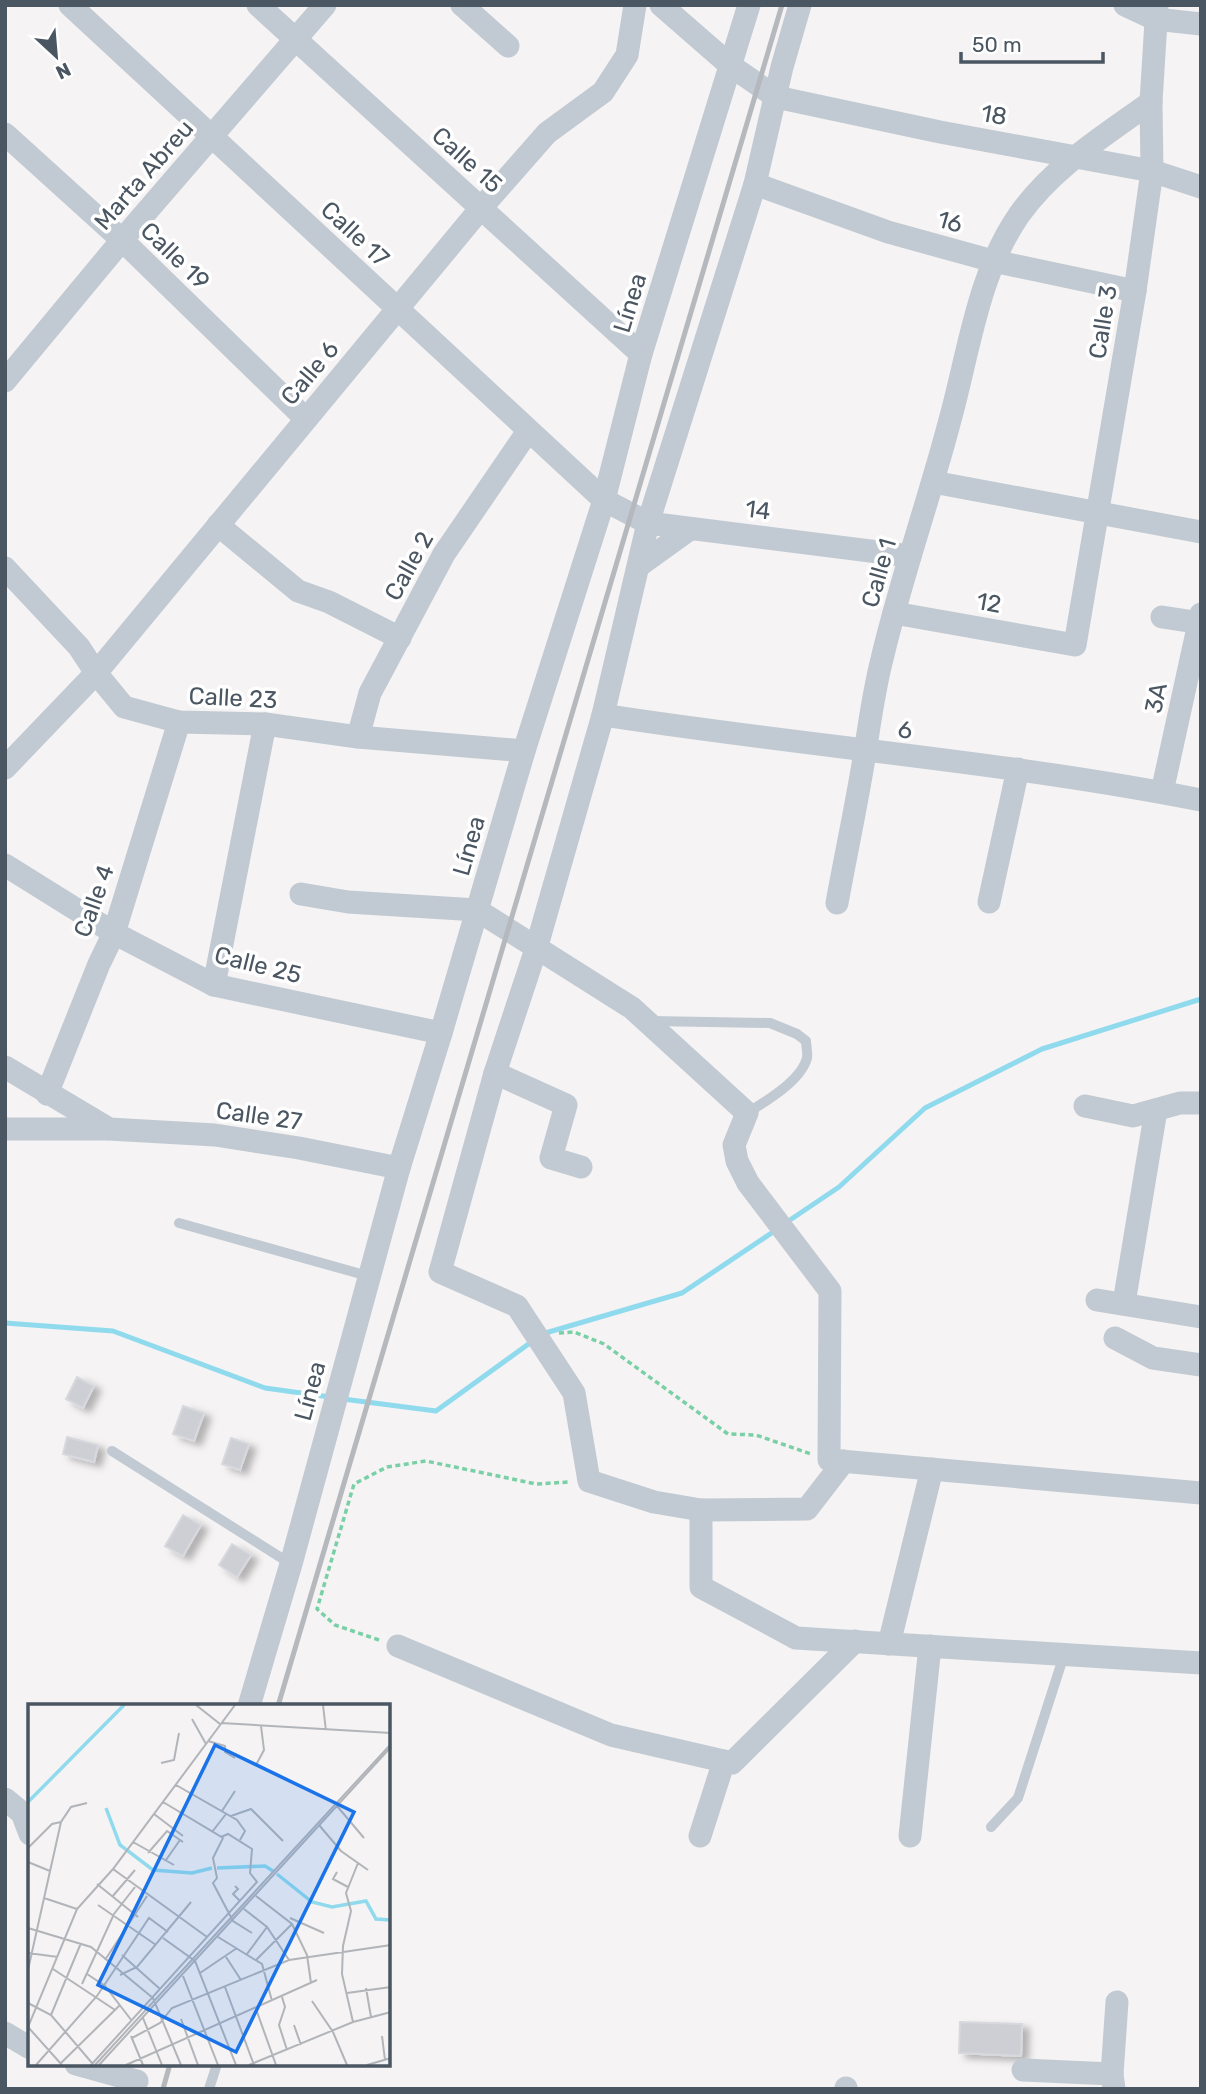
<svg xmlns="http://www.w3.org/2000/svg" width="1206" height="2094" font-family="Rubik,sans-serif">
<defs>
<filter id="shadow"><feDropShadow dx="7" dy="4.5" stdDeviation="3.5" flood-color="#0004"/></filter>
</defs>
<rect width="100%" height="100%" fill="#f5f3f3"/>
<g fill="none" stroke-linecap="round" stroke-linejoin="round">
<g stroke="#90daee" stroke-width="5">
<polyline points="787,1222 839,1187 925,1108 1042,1049 1201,999"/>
<polyline points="5,1323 113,1331 265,1388 330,1397"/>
<polyline points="542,1334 682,1293 776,1230"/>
<polyline points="343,1399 436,1411 534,1340"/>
</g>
</g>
<g fill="#cdcfd5" stroke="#d7d9de" stroke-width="2" filter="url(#shadow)">
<polygon points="77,1377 94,1386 83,1408 66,1399"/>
<polygon points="183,1406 204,1413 194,1441 173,1434"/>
<polygon points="67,1437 98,1445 94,1462 63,1454"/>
<polygon points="231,1438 249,1444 240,1470 222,1464"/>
<polygon points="183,1515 201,1525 183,1556 165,1546"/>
<polygon points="232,1544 251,1555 237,1577 219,1565"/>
<polygon points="960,2022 1022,2024 1021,2056 959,2053"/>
</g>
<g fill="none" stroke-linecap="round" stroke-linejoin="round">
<g stroke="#7ad0a6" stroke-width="3.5" stroke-dasharray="5 3.5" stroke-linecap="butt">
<polyline points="559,1333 574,1332 604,1344 728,1434 756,1435 811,1454"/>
<polyline points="379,1640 335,1625 317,1609 354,1484 387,1467 426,1461 536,1484 569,1482"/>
</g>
<g stroke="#c1cad2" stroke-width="10">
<path d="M 651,1021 L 770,1023 L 797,1034 L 806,1041 C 806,1046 808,1054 807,1058 C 801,1081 765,1102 747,1113"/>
<polyline points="179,1223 368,1276"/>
<polyline points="112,1451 291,1564"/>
<polyline points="991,1827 1018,1798 1064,1655"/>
<polyline points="209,2089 217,2064"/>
</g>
<g stroke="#c1cad2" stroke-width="23">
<polyline points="70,5 604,500 648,523 910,556"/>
<polyline points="258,5 641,354"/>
<polyline points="462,5 508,46"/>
<polyline points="661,5 731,66 776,97 940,132 1152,171 1201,187"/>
<polyline points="800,5 782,67 755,184 648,523 603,715 536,949 495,1073 440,1272 517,1306 574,1393 589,1481 654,1502 701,1510 807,1509 844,1461"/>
<polyline points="1125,5 1155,19 1201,24"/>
<polyline points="5,134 122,240 306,419"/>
<polyline points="755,184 888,232 993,261 1135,291"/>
<polyline points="5,381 122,240 325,5"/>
<polyline points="933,482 1201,532"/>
<polyline points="218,525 298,591 329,602 400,638"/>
<polyline points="640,565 690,529"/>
<polyline points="5,568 79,647 96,673 124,707 179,722 265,724 358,737 524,751"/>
<polyline points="894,613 1075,645 1135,291 1152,171 1151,102 1157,5"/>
<polyline points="1162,617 1201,623"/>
<path d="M 603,715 C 802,746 1003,761 1201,800"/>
<polyline points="358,737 370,693 444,554 528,431"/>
<polyline points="5,768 96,673 481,208 547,133 603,92 627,55 635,5"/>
<polyline points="1162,792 1201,614"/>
<polyline points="5,865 114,933 214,985 441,1033"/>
<polyline points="301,894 348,902 477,910 632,1008 747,1113 734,1145 737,1161 748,1183 830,1291 829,1460 1201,1493"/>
<polyline points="989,902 1018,769"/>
<path d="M 837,903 C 846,853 857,803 865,752 C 870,721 874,690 882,659 C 901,578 929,500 950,420 C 969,351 978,274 1019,215 C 1053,167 1104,136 1151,102"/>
<polyline points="214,985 265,724"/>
<polyline points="5,1067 109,1129 215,1135 299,1148 399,1168"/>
<polyline points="495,1073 566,1105 551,1158 581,1167"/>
<polyline points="47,1094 99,964 114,933 179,722"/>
<polyline points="1085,1106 1133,1116 1180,1103 1201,1103"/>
<polyline points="5,1129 106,1129"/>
<polyline points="1097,1300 1201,1317"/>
<polyline points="1124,1303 1156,1110"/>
<polyline points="1115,1338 1153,1358 1201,1365"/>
<polyline points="701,1510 701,1587 796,1638 1201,1663"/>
<polyline points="889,1644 932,1469"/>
<polyline points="398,1646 611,1735 732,1763 855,1641"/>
<polyline points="249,1706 291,1564 399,1168 441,1033 524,751 604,500 641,354 749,5"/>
<polyline points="5,1799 22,1813 30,1834"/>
<polyline points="700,1836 724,1761"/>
<polyline points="910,1836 930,1646"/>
<polyline points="5,2033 30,2048"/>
<polyline points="76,2064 137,2081"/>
<polyline points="1023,2070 1112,2074 1114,2089"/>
<polyline points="1112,2074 1117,2002"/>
<polyline points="846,2089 846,2088"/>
</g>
<g stroke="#b5b8bd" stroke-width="5">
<polyline points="278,1706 782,5"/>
<polyline points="163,2089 170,2064"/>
</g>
</g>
<g text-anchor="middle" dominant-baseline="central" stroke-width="7" stroke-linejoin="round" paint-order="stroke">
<g font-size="24" fill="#4a5661" stroke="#fff">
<text transform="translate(994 115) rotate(10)">18</text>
<text transform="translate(467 160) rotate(42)">Calle 15</text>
<text transform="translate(144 175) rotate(-49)">Marta Abreu</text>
<text transform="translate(950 222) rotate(16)">16</text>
<text transform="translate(355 234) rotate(43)">Calle 17</text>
<text transform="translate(175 256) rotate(44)">Calle 19</text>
<text transform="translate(630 303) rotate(-73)">Línea</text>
<text transform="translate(1103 322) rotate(-81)">Calle 3</text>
<text transform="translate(310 373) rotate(-50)">Calle 6</text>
<text transform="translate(758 510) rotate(7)">14</text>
<text transform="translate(409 566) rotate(-61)">Calle 2</text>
<text transform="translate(879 573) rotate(-74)">Calle 1</text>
<text transform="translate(989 603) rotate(10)">12</text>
<text transform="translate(233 698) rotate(3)">Calle 23</text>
<text transform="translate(1156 698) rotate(-78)">3A</text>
<text transform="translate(905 730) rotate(6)">6</text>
<text transform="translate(469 846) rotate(-74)">Línea</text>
<text transform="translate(94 901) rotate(-70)">Calle 4</text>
<text transform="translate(258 965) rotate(14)">Calle 25</text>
<text transform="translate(259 1116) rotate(8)">Calle 27</text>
<text transform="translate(310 1391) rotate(-75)">Línea</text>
</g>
</g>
<g transform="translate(28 1704)">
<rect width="362" height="362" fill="#f5f3f3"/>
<path fill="none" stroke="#90daee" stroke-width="3.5" d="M 0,98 L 96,1M 78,104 L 92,141 L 125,166 L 164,169 L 184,164M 189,164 L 237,162 L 245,167M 249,170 L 284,198 L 304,203 L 338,197 L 348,215 L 363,216"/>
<path fill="none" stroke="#b1b4b9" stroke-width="2" d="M 168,1 L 192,20M 295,1 L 298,27M 164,15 L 178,40M 193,19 L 363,29M 180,37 L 197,42 L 197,48 L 207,54M 133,59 L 146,56 L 151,29M 228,61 L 236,46 L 233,22M 148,81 L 209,116 L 217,127 L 212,136M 135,98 L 195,134 L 185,154 L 189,174 L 185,179 L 205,217 L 224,229M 309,102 L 336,134M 194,107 L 207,87M 126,110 L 155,132M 203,112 L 223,105 L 255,137M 291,121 L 313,147 L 340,166M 184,128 L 198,110M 105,138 L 146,161M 0,144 L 24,120 L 33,118M 120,149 L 139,127 L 155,138M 138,156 L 152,136M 0,158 L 22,167M 85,165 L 179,233M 309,168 L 305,175 L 320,183M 69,180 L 110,213M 207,182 L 210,185 L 205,190 L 212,197M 228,192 L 264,220 L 279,251 L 283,279M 84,193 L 107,166M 16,194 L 49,205M 70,201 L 128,241M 216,205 L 239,223 L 261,256M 262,214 L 296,229M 0,224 L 63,243 L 125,294 L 153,361M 190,233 L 234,260 L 244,297M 135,234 L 167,257 L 208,361M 0,249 L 30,253M 219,250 L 239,223M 94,251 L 132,285M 198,253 L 213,276M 77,256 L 119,192M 228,256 L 264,220M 25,265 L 87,306M 0,266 L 33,118 L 43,103 L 59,99M 172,269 L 209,244M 59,270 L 77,282 L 104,317M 92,271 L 109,263 L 163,198M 155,272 L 190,361M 54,280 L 86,210 L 107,183M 197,283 L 226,361M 338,284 L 343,313M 319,289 L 363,283M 254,293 L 257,303 L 251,321 L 259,346M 284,297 L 305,328 L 319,361M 0,299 L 23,311 L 64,359M 228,305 L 248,361M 23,311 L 53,239M 115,314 L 134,361M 153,315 L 170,361M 325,318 L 314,270 L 315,242 L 323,207 L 318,189 L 330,159M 266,321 L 273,341M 103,332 L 115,361M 354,332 L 357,356M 104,334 L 132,319 L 144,304 L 261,256 L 363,241M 32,360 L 92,301M 8,361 L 69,292 L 121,214 L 140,228M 34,361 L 0,323 L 49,205 L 85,165 L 207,1M 63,361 L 229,178 L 222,169 L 224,145 L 200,130 L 193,133M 67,361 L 363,40M 71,361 L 363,43M 98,361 L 289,276M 221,361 L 325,318 L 363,308M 339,361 L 363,354"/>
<path fill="#1a73e8" fill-opacity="0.15" stroke="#1a73e8" stroke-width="3.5" d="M 187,41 L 326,108 L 208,348 L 70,281 Z"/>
<rect width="362" height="362" fill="none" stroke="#4a5661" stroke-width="3.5"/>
</g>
<rect width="1206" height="2094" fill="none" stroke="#4a5661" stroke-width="14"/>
<g transform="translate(56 56) rotate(154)" stroke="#ffffff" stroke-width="5" paint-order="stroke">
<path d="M0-5L12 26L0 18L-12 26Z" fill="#4a5661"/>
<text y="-10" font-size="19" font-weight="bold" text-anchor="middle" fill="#4a5661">N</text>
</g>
<path d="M961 52v10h142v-10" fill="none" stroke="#4a5661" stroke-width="3.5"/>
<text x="972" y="52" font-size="21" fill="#4a5661" stroke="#ffffff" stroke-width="5" paint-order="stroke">50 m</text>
</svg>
